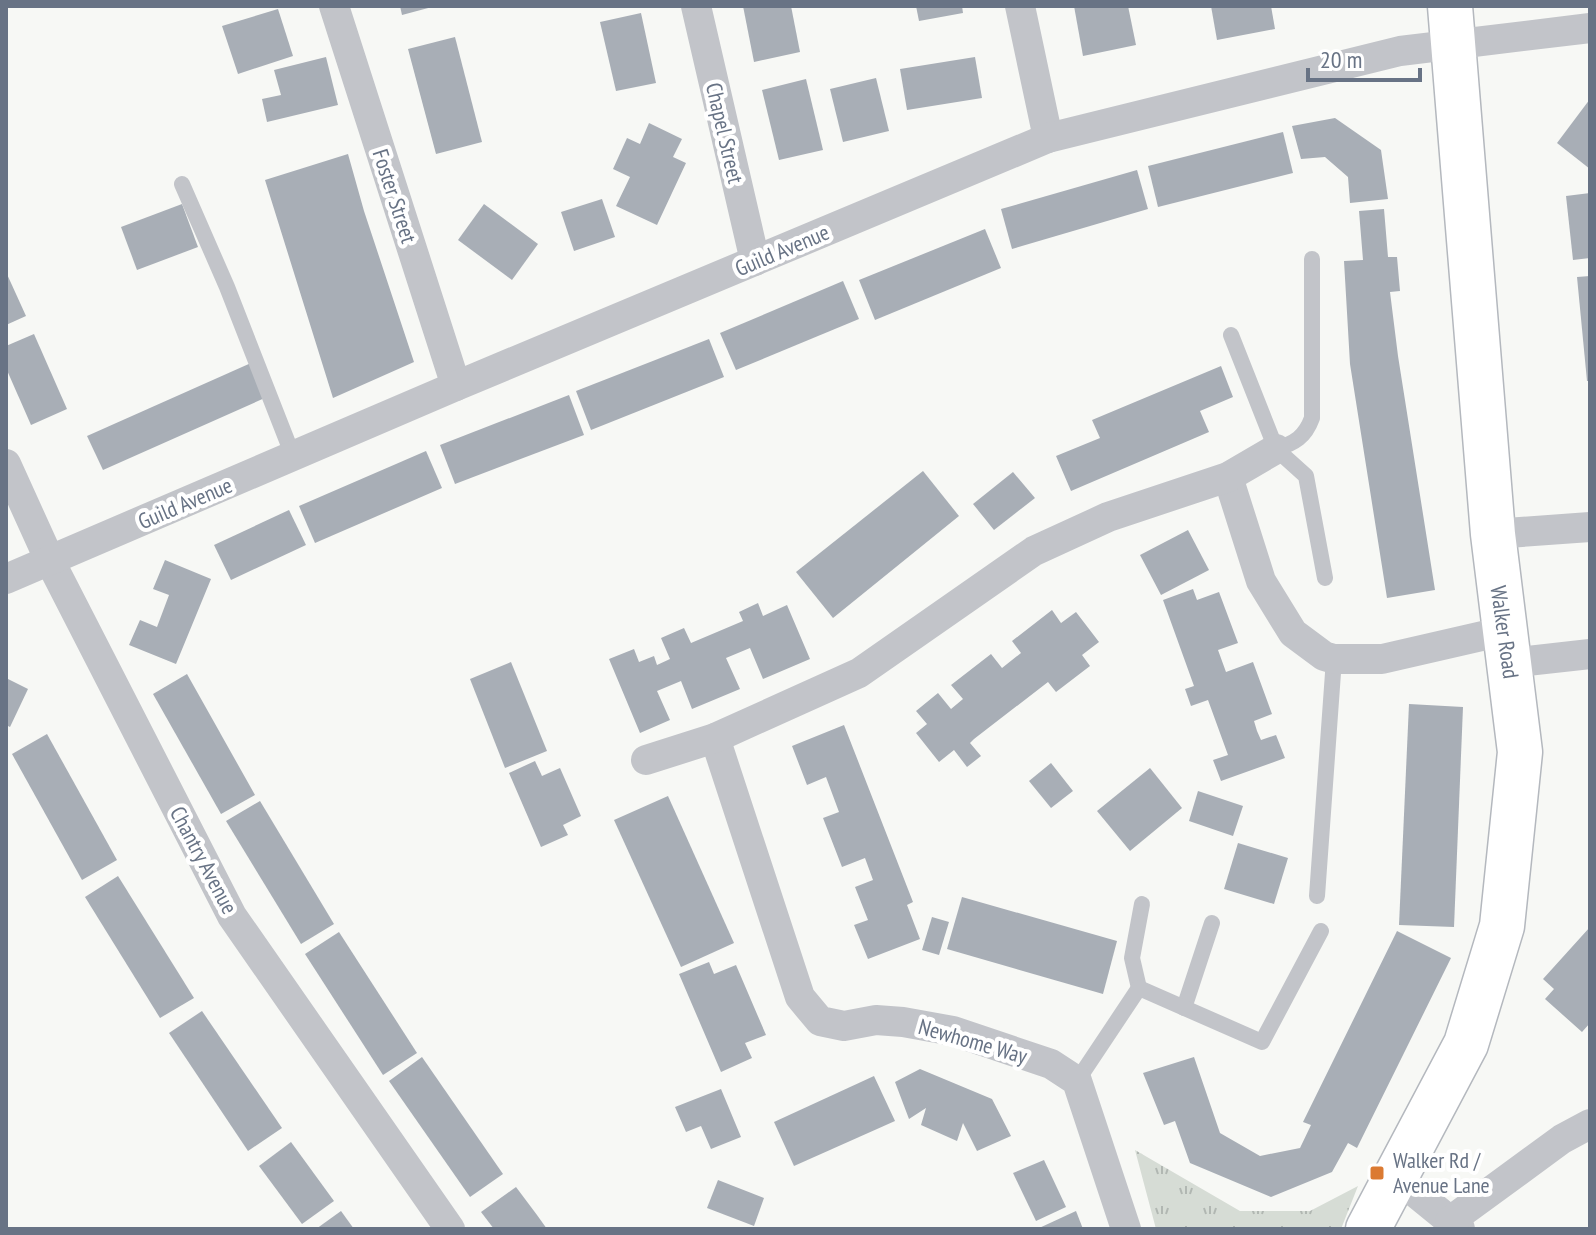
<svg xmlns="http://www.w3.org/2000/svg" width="1596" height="1235" font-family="'PT Sans Narrow',sans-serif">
<defs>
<pattern id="grass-tufts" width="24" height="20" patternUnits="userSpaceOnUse" patternTransform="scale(2)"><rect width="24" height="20" fill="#d6dcd5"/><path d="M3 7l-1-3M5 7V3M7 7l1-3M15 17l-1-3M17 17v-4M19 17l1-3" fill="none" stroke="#b1b7b2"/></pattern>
</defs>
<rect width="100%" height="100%" fill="#f7f8f5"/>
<polygon fill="url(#grass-tufts)" points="1135,1150 1240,1211 1310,1211 1358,1186 1341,1229 1156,1229"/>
<g fill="#a8aeb6">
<polygon points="400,6 432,6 432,7 402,15"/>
<polygon points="743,6 791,6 800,52 754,62"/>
<polygon points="916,6 962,6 963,13 919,21"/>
<polygon points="1074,6 1128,6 1136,45 1083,56"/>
<polygon points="1211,6 1271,6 1275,29 1217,40"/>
<polygon points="278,9 293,56 238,74 222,26"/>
<polygon points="641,13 656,83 616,91 600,22"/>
<polygon points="455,37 482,142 436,154 408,49"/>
<polygon points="326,57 338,105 267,122 262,99 281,95 274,70"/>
<polygon points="975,57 982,98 907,110 900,69"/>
<polygon points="876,78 889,131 843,142 830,89"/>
<polygon points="806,79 823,150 779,160 762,90"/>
<polygon points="1590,99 1590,169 1557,143"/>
<polygon points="1335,118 1381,150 1388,199 1350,203 1348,177 1325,157 1301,159 1292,126"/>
<polygon points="649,123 682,139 673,157 686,163 657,225 616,206 630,177 613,169 627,138 640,144"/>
<polygon points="1283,132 1293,173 1158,207 1148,166"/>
<polygon points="348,154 364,211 414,362 333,398 265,180"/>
<polygon points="1137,170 1148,209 1012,249 1001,209"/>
<polygon points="1590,193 1590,258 1573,260 1566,196"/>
<polygon points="602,199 615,237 574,251 561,212"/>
<polygon points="182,204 198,247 137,270 121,227"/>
<polygon points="484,204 538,244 512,280 458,240"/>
<polygon points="1384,209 1388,257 1397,257 1400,291 1390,292 1398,356 1435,590 1387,598 1350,364 1344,261 1363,260 1359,211"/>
<polygon points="985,229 1001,268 875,320 859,280"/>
<polygon points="6,272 26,316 6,325"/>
<polygon points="1590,276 1590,381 1587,381 1577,277"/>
<polygon points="843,281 859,319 736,370 720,333"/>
<polygon points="34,334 67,409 31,425 6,368 6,346"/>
<polygon points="709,339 724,377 591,430 576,391"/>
<polygon points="251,363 267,397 103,470 87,436"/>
<polygon points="1221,366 1233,397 1200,411 1209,432 1071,491 1056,456 1100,438 1092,420"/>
<polygon points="569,395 584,435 455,484 440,445"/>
<polygon points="426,451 442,488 315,543 299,506"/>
<polygon points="923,471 959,516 833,618 796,572"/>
<polygon points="1013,472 1035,498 994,530 973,504"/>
<polygon points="289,510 306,545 231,580 214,545"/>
<polygon points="1188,530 1209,570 1161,595 1140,555"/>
<polygon points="165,560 211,579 176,664 129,645 140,620 157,627 169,595 153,589"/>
<polygon points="1193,589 1197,600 1219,592 1238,643 1218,650 1226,672 1253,662 1272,714 1254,721 1257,731 1261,740 1276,735 1285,758 1221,781 1213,760 1228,755 1208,700 1191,706 1185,689 1194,686 1163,600"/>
<polygon points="758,603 763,616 787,605 810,659 763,679 750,648 726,658 740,689 692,709 681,681 657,691 670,720 640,733 609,659 634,649 639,662 654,656 657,665 670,659 661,638 684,628 691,643 743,621 739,612"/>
<polygon points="1052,610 1061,623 1076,612 1099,642 1082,655 1090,666 1056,692 1048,682 974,739 970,743 981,756 967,767 954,750 939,762 916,733 927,724 916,711 938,693 951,709 963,699 951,685 991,654 1002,668 1021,653 1012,641"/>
<polygon points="511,662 547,751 505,768 470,679"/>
<polygon points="187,674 255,795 221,814 153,694"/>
<polygon points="6,678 28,689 10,727 6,725"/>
<polygon points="1409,704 1463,707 1454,927 1399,925"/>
<polygon points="844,725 913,902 907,905 920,939 868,959 854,925 868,920 855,887 873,880 865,858 842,867 823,818 839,812 826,777 807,785 792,746"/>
<polygon points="47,734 117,860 82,880 12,754"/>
<polygon points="535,761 542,776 560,768 581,816 563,825 568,835 541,847 509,773"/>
<polygon points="1051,763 1073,791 1051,808 1029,781"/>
<polygon points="1150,768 1182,808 1130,851 1097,811"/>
<polygon points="1198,791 1243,806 1233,836 1189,821"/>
<polygon points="668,796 734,943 681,967 614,820"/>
<polygon points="260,801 334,924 301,944 226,821"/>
<polygon points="1238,843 1288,858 1274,904 1224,889"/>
<polygon points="118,876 194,998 160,1018 85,897"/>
<polygon points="962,897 1117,941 1103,994 947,949"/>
<polygon points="932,917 949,922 939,955 922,950"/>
<polygon points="1590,927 1590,1023 1582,1032 1545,999 1554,989 1543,979"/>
<polygon points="1397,931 1451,958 1357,1148 1348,1143 1332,1172 1271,1197 1190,1163 1175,1121 1164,1125 1143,1073 1194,1057 1220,1133 1260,1156 1300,1148 1311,1125 1303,1122"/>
<polygon points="339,932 417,1053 383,1075 305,954"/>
<polygon points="709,962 714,974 736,965 766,1035 745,1043 752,1058 721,1072 679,974"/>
<polygon points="202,1011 282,1128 248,1151 169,1033"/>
<polygon points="422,1057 503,1174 470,1197 389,1081"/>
<polygon points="920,1069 992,1099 1011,1136 977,1151 963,1123 957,1141 921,1125 926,1108 909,1119 895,1082"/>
<polygon points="874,1076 895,1121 794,1166 774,1122"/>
<polygon points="721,1089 741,1137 711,1149 701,1126 686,1132 675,1107"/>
<polygon points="291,1142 334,1201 302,1224 259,1166"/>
<polygon points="1044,1160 1066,1207 1036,1221 1013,1173"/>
<polygon points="718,1180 764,1198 754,1226 707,1208"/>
<polygon points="516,1187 537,1215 547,1229 494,1229 481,1212"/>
<polygon points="341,1211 354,1229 316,1229"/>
<polygon points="1076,1211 1083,1229 1037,1229"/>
</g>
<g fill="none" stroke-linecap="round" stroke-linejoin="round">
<defs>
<polyline id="secondary" points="1368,1229 1466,1044 1502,926 1520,752 1493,534 1450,6"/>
</defs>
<use href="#secondary" stroke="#b4b8be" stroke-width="47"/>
<g stroke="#c2c4c9" stroke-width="16">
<polyline points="182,184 227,287 293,456"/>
<polyline points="1231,335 1276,449 1306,476 1325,578"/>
<path d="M 1276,449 C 1295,443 1305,437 1312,418 L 1312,259"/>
<polyline points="1317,896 1334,659"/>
<polyline points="1139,988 1132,958 1142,904"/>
<polyline points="1184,1008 1212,923"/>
<polyline points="1077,1081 1139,988 1262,1042 1321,931"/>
</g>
<g stroke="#c2c4c9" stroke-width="30">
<polyline points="334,6 456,386"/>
<polyline points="696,6 755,261"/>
<polyline points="1020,6 1048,138"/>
<polyline points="6,464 50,561 232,916 450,1229"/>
<polyline points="1228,477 1261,581 1293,633 1324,656 1334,659 1382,659 1504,631"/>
<polyline points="1493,534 1590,527"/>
<polyline points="6,579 456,386 1048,138 1400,51 1590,28"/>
<polyline points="1510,663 1590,654"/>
<polyline points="715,738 800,997 820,1021 844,1026 876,1020 903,1022 953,1031 1051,1064 1077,1081 1126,1229"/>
<polyline points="646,760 715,738 859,673 1034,551 1108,517 1228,477 1276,449"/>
<polyline points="1395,1176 1460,1229"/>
<polyline points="1450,1221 1562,1139 1590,1124"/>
</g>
<use href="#secondary" stroke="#fff" stroke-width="44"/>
</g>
<rect fill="#db7a32" stroke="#fff" stroke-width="3" x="1369" y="1165" width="16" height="16" rx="4"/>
<g text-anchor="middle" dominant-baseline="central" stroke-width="8" stroke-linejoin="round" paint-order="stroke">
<g font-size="22" fill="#687385" stroke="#fff">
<text transform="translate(725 133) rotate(77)">Chapel Street</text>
<text transform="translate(395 196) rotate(72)">Foster Street</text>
<text transform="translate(782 250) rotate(-23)">Guild Avenue</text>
<text transform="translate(185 503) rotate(-23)">Guild Avenue</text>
<text transform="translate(1505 632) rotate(82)">Walker Road</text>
<text transform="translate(204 860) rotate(62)">Chantry Avenue</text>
<text transform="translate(973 1041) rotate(16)">Newhome Way</text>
</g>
<g font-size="22" fill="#687385" stroke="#fff" text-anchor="start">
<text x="1393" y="1160">Walker Rd /<tspan x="1393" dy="25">Avenue Lane</tspan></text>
</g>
</g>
<rect width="1596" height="1235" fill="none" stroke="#687385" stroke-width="16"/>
<path d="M1308 68v12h112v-12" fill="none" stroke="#687385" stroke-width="4"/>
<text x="1320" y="68" font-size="24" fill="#687385" stroke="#ffffff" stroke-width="6" paint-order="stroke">20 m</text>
</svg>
